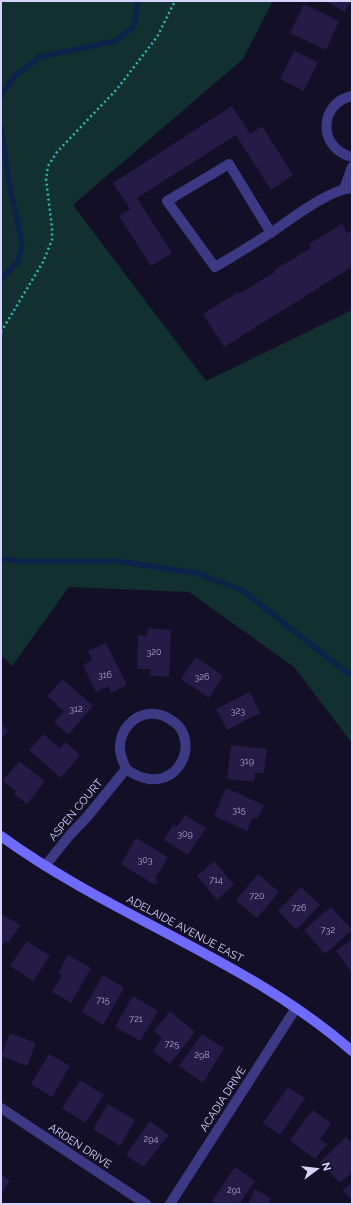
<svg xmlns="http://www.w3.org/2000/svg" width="353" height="1205" font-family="Raleway,sans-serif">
<rect width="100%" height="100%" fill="#130f26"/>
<polygon fill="#12302f" points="1,1 273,1 243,59 73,205 206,381 352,310 352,743 294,667 189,592 69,587 12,666 1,655"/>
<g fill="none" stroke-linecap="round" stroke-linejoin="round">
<g stroke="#0c2248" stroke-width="5.5">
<polyline points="1,98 2,93 14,77 39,57 116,41 134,26 138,1"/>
<polyline points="1,127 10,190 18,223 22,245 18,262 1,279"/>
<polyline points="1,559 18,561 116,561 196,573 242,590 346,672 352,675"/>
</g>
</g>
<g fill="#241b47">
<polygon points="326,1 351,1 345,12"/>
<polygon points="304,4 339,21 326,50 290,33"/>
<polygon points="294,51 318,62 304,91 280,79"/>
<polygon points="232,106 250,134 262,126 293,175 271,190 236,135 137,198 172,253 151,266 119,216 130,209 113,183"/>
<polygon points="342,224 347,233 352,230 352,267 224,347 203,314 238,292 239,294 275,272 274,270 311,248 309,244"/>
<polygon points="148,628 171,630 169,677 150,676 151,669 137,669 138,635 147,636"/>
<polygon points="106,643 127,685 111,693 108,686 96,692 83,665 92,660 88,651"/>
<polygon points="196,657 223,676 209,698 181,679"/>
<polygon points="63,679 93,706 68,735 54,722 64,711 47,696"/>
<polygon points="250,692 260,713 227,730 216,709"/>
<polygon points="1,723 8,731 1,738"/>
<polygon points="43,734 60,748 65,742 80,755 61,778 29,750"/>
<polygon points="231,745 267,749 264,773 255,773 254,782 227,779"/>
<polygon points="19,761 45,781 27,804 14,794 16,791 3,781"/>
<polygon points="226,788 264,805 257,819 253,817 247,831 214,816"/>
<polygon points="185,815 206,828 188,855 164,840 173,825 177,827"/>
<polygon points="136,838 168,857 155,879 158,880 155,885 121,864"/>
<polygon points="214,861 234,885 217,900 197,876"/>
<polygon points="258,874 279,892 257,918 236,900"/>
<polygon points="301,887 320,905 296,930 278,911"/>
<polygon points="331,907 352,930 325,954 304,930"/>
<polygon points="1,914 20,925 8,944 5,941 1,948"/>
<polygon points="351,940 352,942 352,973 336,951"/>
<polygon points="27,941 50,956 33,981 10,966"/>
<polygon points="68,955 91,968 71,1003 52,992 62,975 58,973"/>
<polygon points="103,975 124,988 103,1025 82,1012"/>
<polygon points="133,996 158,1011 140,1041 115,1027"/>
<polygon points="170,1011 195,1032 170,1064 153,1051 162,1038 154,1031"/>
<polygon points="10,1033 36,1043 27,1066 1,1056"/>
<polygon points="202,1034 224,1048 203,1083 179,1066"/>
<polygon points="49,1054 70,1066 52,1097 31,1084"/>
<polygon points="80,1080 104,1095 85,1123 62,1108"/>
<polygon points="288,1087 305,1098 280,1135 263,1123"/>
<polygon points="108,1104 135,1120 120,1146 93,1129"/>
<polygon points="313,1110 331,1124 320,1139 327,1144 315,1159 290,1140"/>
<polygon points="150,1121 169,1135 143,1167 126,1155"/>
<polygon points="346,1137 352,1143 352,1172 340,1183 320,1162"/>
<polygon points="235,1167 255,1181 239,1204 216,1204 212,1201"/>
<polygon points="1,1174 10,1181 1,1193"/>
<polygon points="352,1182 352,1200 343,1190"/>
<polygon points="255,1189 271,1198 268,1204 248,1204"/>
</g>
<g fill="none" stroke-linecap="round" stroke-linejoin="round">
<polyline stroke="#2fb8b0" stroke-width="2.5" stroke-dasharray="2 3" stroke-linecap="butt" points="1,332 43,262 52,240 52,228 46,179 48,166 57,152 117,89 157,37 175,1"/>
<g stroke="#3d3a85" stroke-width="10">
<path d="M 352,96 C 318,103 318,149 352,157"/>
<polyline points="344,189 352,167"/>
<path d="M 271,233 L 229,164 L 167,201 L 215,267 C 234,256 253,244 272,232 C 293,218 328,190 352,188"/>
<path d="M 45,866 L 69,836 L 87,817 L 126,769 C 123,761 119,754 120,745 C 121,730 133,716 148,714 C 157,713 164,715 171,720 C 205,740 175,804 126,769"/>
<polyline points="1,1108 146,1204"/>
<polyline points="170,1204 296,1008"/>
</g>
<path stroke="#6f6bff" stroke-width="10" d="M 1,836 C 112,917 248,960 352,1051"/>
</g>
<g text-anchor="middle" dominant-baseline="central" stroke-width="3" stroke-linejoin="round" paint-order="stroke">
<g font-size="9" fill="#aca6d1">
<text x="154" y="652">320</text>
<text x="105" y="675">316</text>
<text x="202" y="677">326</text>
<text x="76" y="709">312</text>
<text x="238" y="711">323</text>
<text x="247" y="761">319</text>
<text x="239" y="810">315</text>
<text x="185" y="834">309</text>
<text x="145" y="860">303</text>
<text x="216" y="880">714</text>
<text x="257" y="896">720</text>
<text x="299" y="908">726</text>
<text x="328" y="930">732</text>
<text x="103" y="1000">715</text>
<text x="136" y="1019">721</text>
<text x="172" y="1044">725</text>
<text x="202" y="1055">298</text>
<text x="151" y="1139">294</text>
<text x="234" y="1190">291</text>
</g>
<g font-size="11" fill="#d9d4ff" stroke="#130f26">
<text transform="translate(76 810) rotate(-50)">ASPEN COURT</text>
<text transform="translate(185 929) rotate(28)">ADELAIDE AVENUE EAST</text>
<text transform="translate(223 1099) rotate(-57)">ACADIA DRIVE</text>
<text transform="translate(80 1146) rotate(33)">ARDEN DRIVE</text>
</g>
</g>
<rect width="353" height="1205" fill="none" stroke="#d9d4ff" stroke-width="4"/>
<g transform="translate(317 1169) rotate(75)" stroke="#130f26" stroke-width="3" paint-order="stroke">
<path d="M0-3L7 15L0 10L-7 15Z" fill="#d9d4ff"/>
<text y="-6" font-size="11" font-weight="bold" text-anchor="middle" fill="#d9d4ff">N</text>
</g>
</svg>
